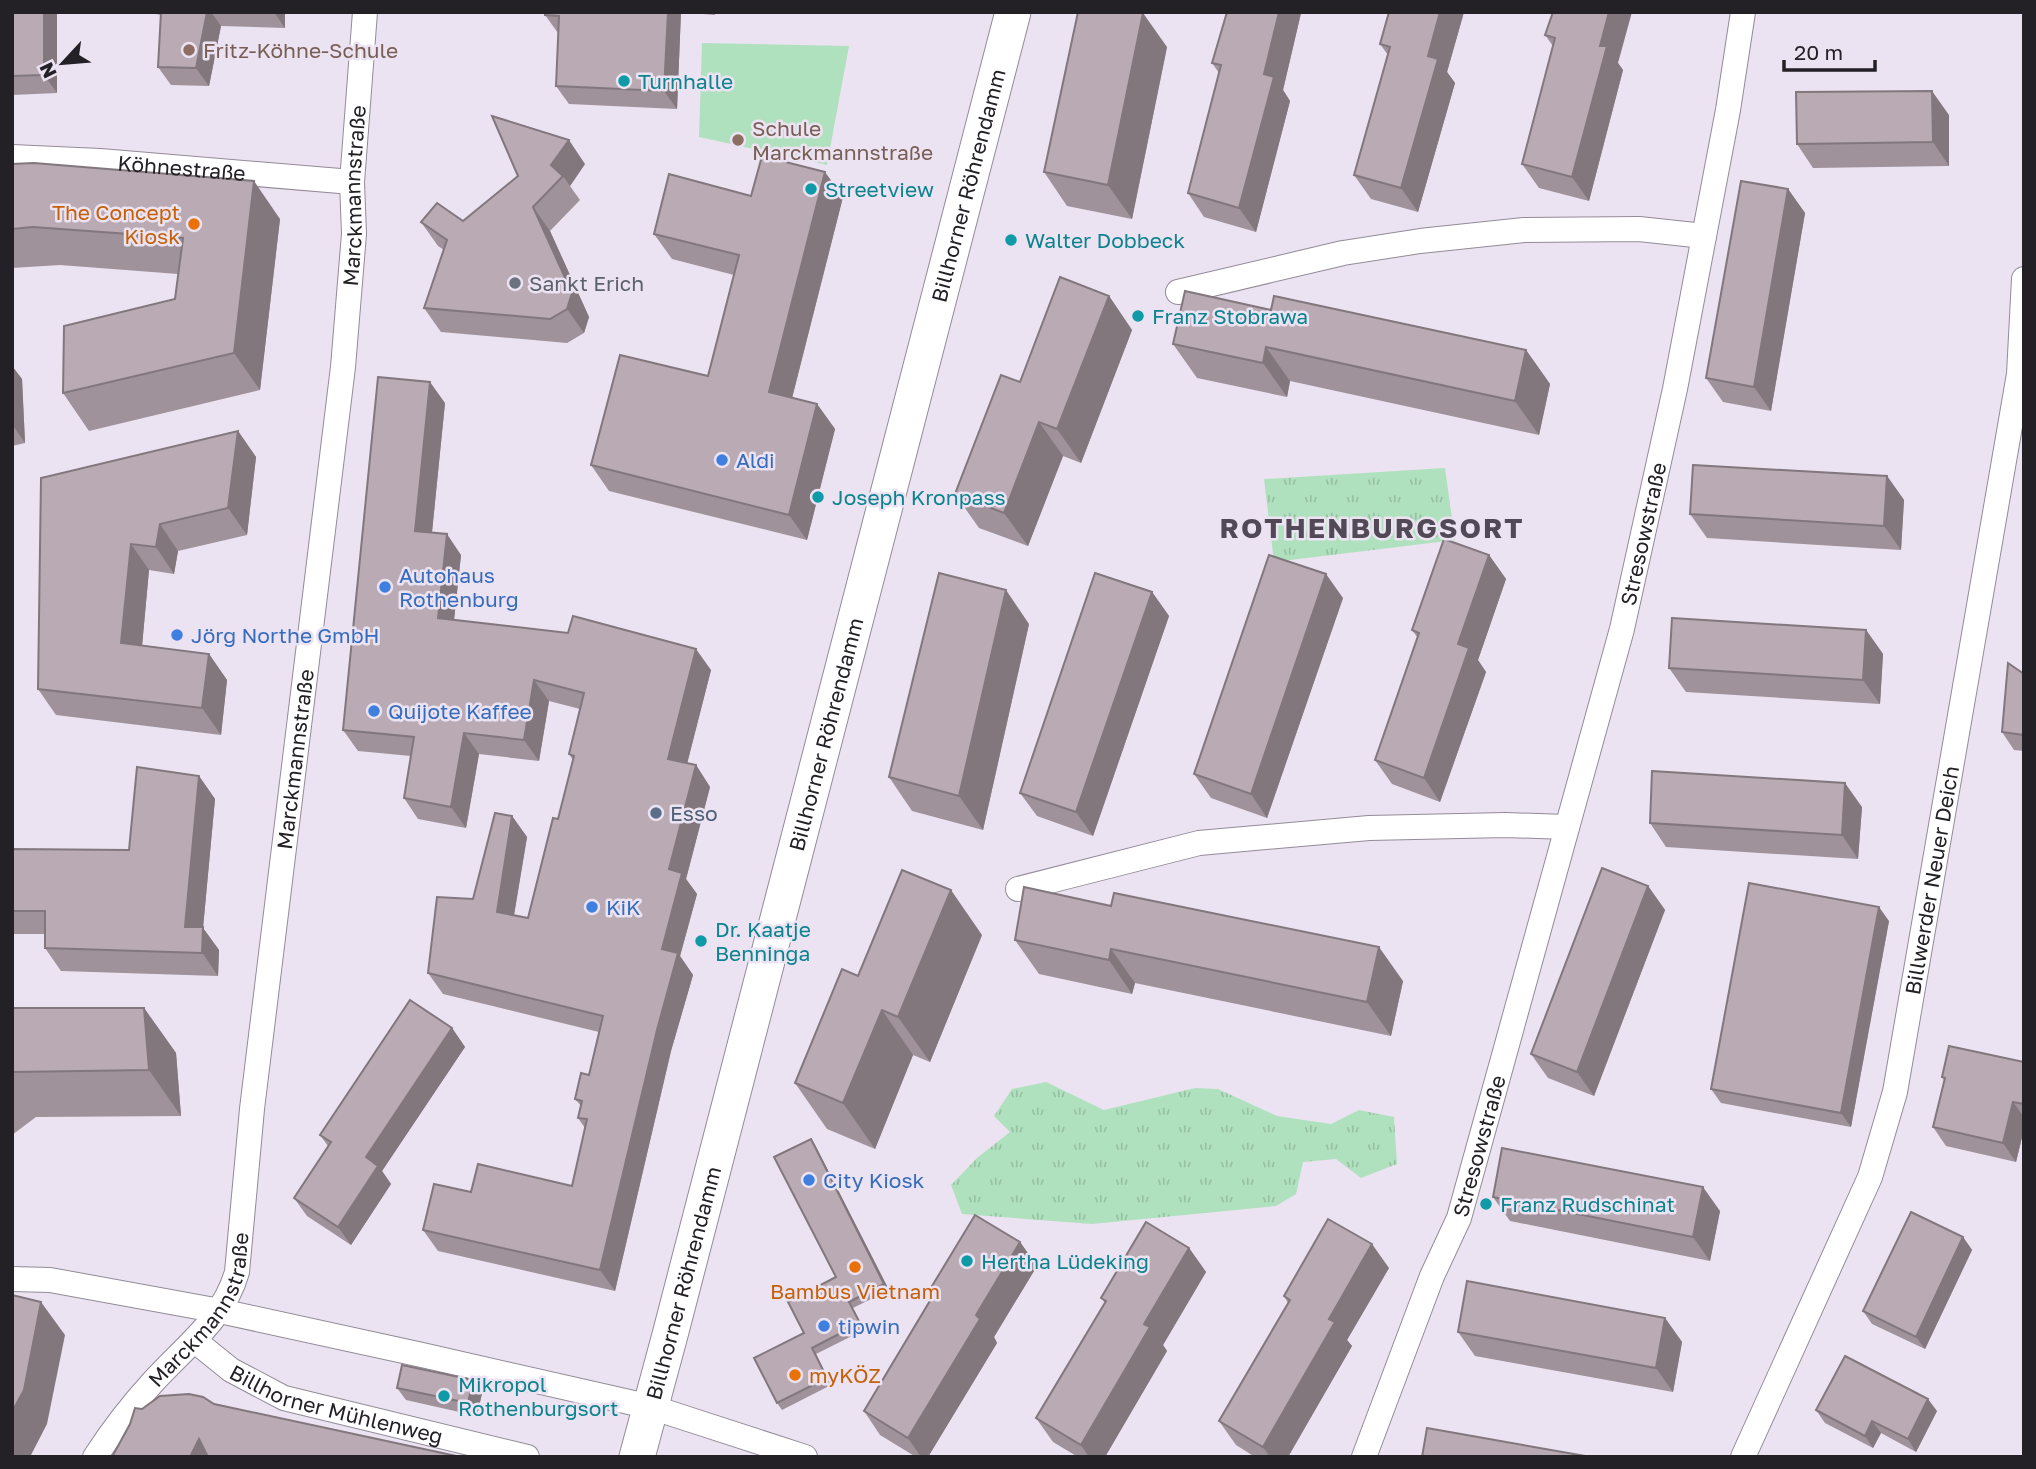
<svg xmlns="http://www.w3.org/2000/svg" width="2036" height="1469" font-family="'Golos Text',sans-serif">
<defs>
<pattern id="park-tufts" width="24" height="20" patternUnits="userSpaceOnUse" patternTransform="scale(1.75)"><rect width="24" height="20" fill="#b0e1be"/><path d="M3 7l-1-3M5 7V3M7 7l1-3M15 17l-1-3M17 17v-4M19 17l1-3" fill="none" stroke="#97c1a3"/></pattern>
</defs>
<rect width="100%" height="100%" fill="#ece3f2"/>
<polygon fill="#b0e1be" points="702,43 849,46 827,165 699,137"/>
<g fill="url(#park-tufts)">
<polygon points="1445,468 1455,540 1274,562 1264,479"/>
<polygon points="1046,1082 1104,1110 1195,1088 1218,1089 1277,1116 1331,1124 1359,1110 1394,1117 1397,1164 1361,1178 1336,1159 1303,1162 1296,1194 1276,1206 1092,1224 962,1214 951,1185 977,1158 1010,1132 994,1116 1012,1089"/>
</g>
<g fill="none" stroke-linecap="round" stroke-linejoin="round">
<defs>
<g id="street">
<path id="s1" d="M 12,157 L 100,161 L 352,182"/>
<polyline points="1178,292 1343,253 1420,241 1524,230 1639,229 1704,236"/>
<polyline points="1018,889 1199,843 1369,828 1506,825 1567,827"/>
<polyline points="12,1279 50,1280 220,1311 422,1355 651,1407 805,1457"/>
<path id="s2" d="M 195,1341 L 231,1370 L 284,1398 L 527,1457"/>
<path id="s3" d="M 95,1457 C 112,1431 131,1406 152,1383 C 184,1347 223,1321 237,1272 L 252,1109 L 343,367 L 354,234 L 352,182 L 365,12"/>
<path id="s4" d="M 1364,1457 L 1432,1276 L 1459,1218 L 1622,629 L 1675,389 L 1728,110 L 1743,12"/>
<path id="s5" d="M 1743,1457 L 1870,1177 L 1895,1092 L 2019,374 L 2024,279"/>
</g>
<g id="secondary">
<path id="s6" d="M 637,1457 L 670,1335 L 1013,12"/>
</g>
</defs>
<use href="#street" stroke="#938b98" stroke-width="26"/>
<use href="#secondary" stroke="#938b98" stroke-width="37"/>
<use href="#street" stroke="#fff" stroke-width="24"/>
<use href="#secondary" stroke="#fff" stroke-width="35"/>
</g>
<g fill="#9f929a">
<polygon points="12,12 57,93 12,95"/>
<polygon points="144,12 285,12 285,28 221,26 209,86 171,85 158,67 161,15"/>
<polygon points="545,12 715,12 715,15 681,12 677,109 569,104 556,86 558,33 545,15"/>
<polygon points="1389,12 1464,12 1447,72 1455,83 1418,212 1371,199 1354,175 1388,55 1380,44"/>
<polygon points="1553,12 1618,63 1623,70 1589,201 1539,188 1522,164 1553,46 1545,35"/>
<polygon points="1301,13 1283,90 1290,101 1256,232 1204,217 1188,193 1219,73 1212,63"/>
<polygon points="1167,47 1132,219 1067,206 1044,172"/>
<polygon points="1949,115 1949,166 1813,168 1797,144"/>
<polygon points="12,164 280,219 260,390 89,431 63,393 175,299 178,274 60,265 12,268"/>
<polygon points="585,164 570,186 580,200 550,231 589,317 584,333 567,343 441,332 424,308 444,250 438,246 421,222 463,221"/>
<polygon points="1788,189 1805,213 1771,411 1723,402 1706,378"/>
<polygon points="751,196 843,197 792,398 817,404 835,429 807,540 609,491 591,465 708,376 734,275 672,259 654,234"/>
<polygon points="1109,296 1132,330 1081,463 1063,456 1028,546 979,528 955,494 1020,382"/>
<polygon points="1271,310 1526,350 1550,384 1539,435 1290,381 1287,397 1197,378 1173,344"/>
<polygon points="12,366 22,379 25,443 12,446"/>
<polygon points="445,403 432,532 461,555 454,620 711,670 687,763 696,765 710,787 686,879 697,894 680,956 693,975 671,1051 615,1291 438,1251 423,1230 471,1192 572,1186 585,1128 578,1118 581,1106 575,1099 589,1075 599,1032 443,994 428,973 473,899 512,816 527,837 514,915 528,918 558,819 573,760 569,754 580,709 549,701 539,761 479,754 466,828 418,819 404,798 411,756 358,751 343,730"/>
<polygon points="238,431 256,457 247,535 178,551 174,574 149,570 142,645 209,654 227,680 221,735 56,715 38,689 41,478"/>
<polygon points="1887,476 1904,500 1901,550 1707,538 1690,514"/>
<polygon points="1489,555 1506,579 1478,660 1486,672 1440,802 1392,784 1375,760 1418,638 1412,630"/>
<polygon points="1152,592 1169,616 1093,836 1037,816 1020,793"/>
<polygon points="1343,598 1267,818 1211,798 1194,774"/>
<polygon points="1029,624 983,830 912,811 889,777"/>
<polygon points="1866,630 1883,654 1880,704 1686,692 1669,668"/>
<polygon points="2024,674 2024,751 2014,750 2002,732"/>
<polygon points="199,776 215,799 203,928 219,950 218,976 61,971 45,948 45,934 12,934 12,849 129,850"/>
<polygon points="1862,807 1858,859 1666,847 1650,823"/>
<polygon points="1648,886 1665,910 1594,1096 1548,1078 1531,1054"/>
<polygon points="1111,906 1403,981 1391,1036 1135,983 1132,994 1039,974 1015,940"/>
<polygon points="1889,921 1851,1127 1721,1103 1711,1089"/>
<polygon points="982,935 930,1062 913,1055 875,1149 827,1129 795,1083 858,976"/>
<polygon points="12,1008 144,1008 176,1053 181,1116 36,1117 12,1135"/>
<polygon points="452,1028 465,1047 382,1171 391,1184 351,1245 307,1216 294,1198 328,1146 320,1135"/>
<polygon points="2024,1062 2024,1129 2016,1162 1946,1146 1933,1127 1944,1080 1942,1077"/>
<polygon points="815,1145 889,1290 853,1308 864,1330 816,1354 831,1385 782,1410 777,1403 804,1333 836,1277"/>
<polygon points="1493,1197 1720,1211 1710,1261 1510,1221"/>
<polygon points="1963,1237 1972,1250 1925,1349 1872,1324 1863,1311"/>
<polygon points="1020,1242 1037,1266 994,1337 997,1343 928,1457 916,1457 880,1435 864,1411 933,1296 929,1291"/>
<polygon points="1189,1248 1206,1272 1163,1345 1167,1351 1105,1457 1078,1457 1053,1442 1036,1418 1105,1303 1101,1298"/>
<polygon points="1389,1268 1347,1340 1352,1346 1288,1457 1255,1457 1236,1445 1219,1421 1288,1303 1284,1296"/>
<polygon points="1665,1318 1682,1342 1673,1392 1475,1356 1458,1332"/>
<polygon points="397,1388 482,1393 477,1416 406,1400"/>
<polygon points="1816,1410 1937,1411 1916,1452 1881,1433 1873,1448 1825,1423"/>
</g>
<g fill="#82777d">
<polygon points="44,12 57,12 57,93 44,75"/>
<polygon points="207,12 211,12 221,26 209,86 196,68"/>
<polygon points="274,12 285,12 285,28"/>
<polygon points="668,12 681,12 677,109 664,91"/>
<polygon points="1279,12 1301,13 1283,90 1290,101 1256,232 1239,208 1264,74"/>
<polygon points="1440,12 1464,12 1447,72 1455,83 1418,212 1401,188 1428,56"/>
<polygon points="1609,12 1632,12 1618,63 1623,70 1589,201 1572,177 1600,46"/>
<polygon points="1143,13 1167,47 1132,219 1108,185"/>
<polygon points="1932,91 1949,115 1949,166 1933,142"/>
<polygon points="569,140 585,164 570,186 563,176 551,165"/>
<polygon points="825,172 843,197 787,418 769,392"/>
<polygon points="254,181 280,219 260,390 234,353"/>
<polygon points="1788,189 1805,213 1771,411 1754,387"/>
<polygon points="533,207 550,231 589,317 584,333 567,309"/>
<polygon points="1109,296 1132,330 1081,463 1057,429"/>
<polygon points="1266,347 1290,381 1287,397 1263,363"/>
<polygon points="1526,350 1550,384 1539,435 1515,401"/>
<polygon points="12,366 22,379 25,443 12,424"/>
<polygon points="430,382 445,403 430,552 415,531"/>
<polygon points="817,404 835,429 807,540 789,515"/>
<polygon points="1039,422 1063,456 1028,546 1004,513"/>
<polygon points="238,431 256,457 247,535 228,508"/>
<polygon points="1887,476 1904,500 1901,550 1884,526"/>
<polygon points="160,524 178,551 174,574 156,547"/>
<polygon points="447,534 461,555 452,639 438,618"/>
<polygon points="131,544 149,570 140,669 121,643"/>
<polygon points="1489,555 1506,579 1478,660 1486,672 1440,802 1424,778 1458,644"/>
<polygon points="1326,574 1343,598 1267,818 1251,794"/>
<polygon points="1006,590 1029,624 983,830 959,796"/>
<polygon points="1152,592 1169,616 1093,836 1076,812"/>
<polygon points="1866,630 1883,654 1880,704 1863,680"/>
<polygon points="696,649 711,670 683,780 668,759"/>
<polygon points="209,654 227,680 221,735 202,708"/>
<polygon points="534,680 549,701 539,761 524,740"/>
<polygon points="464,733 479,754 466,828 451,807"/>
<polygon points="696,765 710,787 686,879 697,894 680,956 693,975 671,1051 615,1291 600,1270 669,869"/>
<polygon points="199,776 215,799 203,928 219,950 218,976 185,927"/>
<polygon points="1845,783 1862,807 1858,859 1842,835"/>
<polygon points="512,816 527,837 511,933 497,912"/>
<polygon points="1648,886 1665,910 1594,1096 1577,1072"/>
<polygon points="951,890 982,935 930,1062 898,1017"/>
<polygon points="1879,907 1889,921 1851,1127 1841,1113"/>
<polygon points="1379,947 1403,981 1391,1036 1367,1002"/>
<polygon points="1111,949 1135,983 1132,994 1109,960"/>
<polygon points="144,1008 176,1053 181,1116 149,1070"/>
<polygon points="882,1010 913,1055 875,1149 843,1103"/>
<polygon points="452,1028 465,1047 382,1171 391,1184 351,1245 338,1227 366,1157"/>
<polygon points="2013,1102 2024,1117 2024,1129 2016,1162 2003,1143"/>
<polygon points="811,1139 815,1145 889,1290 884,1284"/>
<polygon points="1703,1187 1720,1211 1710,1261 1693,1237"/>
<polygon points="1963,1237 1972,1250 1925,1349 1916,1337"/>
<polygon points="1020,1242 1037,1266 994,1337 997,1343 928,1457 921,1457 908,1438 976,1315"/>
<polygon points="1372,1244 1389,1268 1347,1340 1352,1346 1288,1457 1270,1457 1263,1447 1329,1319"/>
<polygon points="1189,1248 1206,1272 1163,1345 1167,1351 1105,1457 1089,1457 1081,1445 1144,1324"/>
<polygon points="41,1302 65,1335 47,1424 30,1457 12,1457 12,1412"/>
<polygon points="1665,1318 1682,1342 1673,1392 1656,1368"/>
<polygon points="812,1348 816,1354 831,1385 827,1378"/>
<polygon points="473,1380 482,1393 477,1416 468,1403"/>
<polygon points="1928,1399 1937,1411 1916,1452 1908,1439"/>
<polygon points="1872,1421 1881,1433 1873,1448 1865,1436"/>
<polygon points="199,1439 212,1457 190,1457"/>
</g>
<g fill="#b9aab3" stroke="#82777d" stroke-width="2">
<polygon points="12,12 44,12 44,75 12,76"/>
<polygon points="161,12 207,12 196,68 158,67"/>
<polygon points="545,12 668,12 664,91 556,86 559,16 545,15"/>
<polygon points="1078,12 1143,13 1108,185 1044,172"/>
<polygon points="1227,12 1279,12 1264,74 1274,77 1239,208 1188,193 1221,65 1212,63"/>
<polygon points="1389,12 1440,12 1428,56 1438,59 1401,188 1354,175 1390,47 1380,44"/>
<polygon points="1553,12 1609,12 1600,46 1607,46 1572,177 1522,164 1555,38 1545,35"/>
<polygon points="1932,91 1933,142 1797,144 1796,92"/>
<polygon points="492,116 569,140 551,165 563,176 533,207 572,293 567,309 550,319 424,308 447,240 421,222 437,203 463,221 518,176"/>
<polygon points="762,156 825,172 769,392 817,404 789,515 591,465 620,355 708,376 739,255 654,234 669,174 751,196"/>
<polygon points="34,163 254,181 234,353 63,393 64,326 175,299 183,238 33,227 12,229 12,164"/>
<polygon points="1741,181 1788,189 1754,387 1706,378"/>
<polygon points="1060,277 1109,296 1057,429 1039,422 1004,513 955,494 1001,375 1020,382"/>
<polygon points="1185,291 1271,310 1274,296 1526,350 1515,401 1266,347 1263,363 1173,344"/>
<polygon points="378,377 430,382 415,531 447,534 438,618 568,633 573,616 696,649 668,759 696,765 669,869 682,873 662,949 678,953 657,1030 600,1270 423,1230 434,1184 471,1192 478,1164 572,1186 587,1119 578,1118 582,1101 575,1099 581,1073 589,1075 603,1016 428,973 437,897 473,899 495,813 512,816 497,912 528,918 553,818 558,819 574,756 569,754 584,693 534,680 524,740 464,733 451,807 404,798 414,737 343,730"/>
<polygon points="238,431 228,508 160,524 156,547 131,544 121,643 209,654 202,708 38,689 41,478"/>
<polygon points="1693,465 1887,476 1884,526 1690,514"/>
<polygon points="1444,539 1489,555 1458,644 1469,648 1424,778 1375,760 1419,633 1412,630"/>
<polygon points="1269,555 1326,574 1251,794 1194,774"/>
<polygon points="939,573 1006,590 959,796 889,777"/>
<polygon points="1095,573 1152,592 1076,812 1020,793"/>
<polygon points="1672,618 1866,630 1863,680 1669,668"/>
<polygon points="2008,663 2024,674 2024,735 2002,732"/>
<polygon points="137,767 199,776 185,927 203,927 202,953 45,948 45,911 12,911 12,849 129,850"/>
<polygon points="1652,771 1845,783 1842,835 1650,823"/>
<polygon points="1602,868 1648,886 1577,1072 1531,1054"/>
<polygon points="902,870 951,890 898,1017 882,1010 843,1103 795,1083 842,969 858,976"/>
<polygon points="1749,883 1879,907 1841,1113 1711,1089"/>
<polygon points="1024,887 1111,906 1114,893 1379,947 1367,1002 1111,949 1109,960 1015,940"/>
<polygon points="410,1000 452,1028 366,1157 378,1166 338,1227 294,1198 331,1142 320,1135"/>
<polygon points="12,1008 144,1008 149,1070 12,1072"/>
<polygon points="1949,1046 2024,1062 2024,1104 2013,1102 2003,1143 1933,1127 1945,1078 1942,1077"/>
<polygon points="811,1139 884,1284 849,1302 860,1323 812,1348 827,1378 777,1403 754,1358 804,1333 788,1302 836,1277 774,1157"/>
<polygon points="1502,1148 1703,1187 1693,1237 1493,1197"/>
<polygon points="1911,1212 1963,1237 1916,1337 1863,1311"/>
<polygon points="975,1215 1020,1242 976,1315 980,1319 908,1438 864,1411 934,1294 929,1291"/>
<polygon points="1328,1219 1372,1244 1329,1319 1335,1322 1263,1447 1219,1421 1290,1300 1284,1296"/>
<polygon points="1146,1222 1189,1248 1144,1324 1150,1327 1081,1445 1036,1418 1106,1301 1101,1298"/>
<polygon points="1467,1281 1665,1318 1656,1368 1458,1332"/>
<polygon points="12,1295 41,1302 24,1390 12,1412"/>
<polygon points="1845,1356 1928,1399 1908,1439 1872,1421 1865,1436 1816,1410"/>
<polygon points="402,1365 473,1380 468,1403 397,1388"/>
<polygon points="189,1394 203,1397 214,1404 461,1457 208,1457 199,1439 190,1457 112,1457 130,1424 135,1408 142,1409 160,1396"/>
<polygon points="1427,1428 1591,1457 1422,1457"/>
</g>
<g fill="#8d6e63" stroke="#ece3f2" stroke-width="2.5">
<circle cx="189" cy="50" r="7"/>
<circle cx="738" cy="140" r="7"/>
</g>
<g fill="#0f9aa8" stroke="#ece3f2" stroke-width="2.5">
<circle cx="624" cy="81" r="7"/>
<circle cx="811" cy="189" r="7"/>
<circle cx="1011" cy="240" r="7"/>
<circle cx="1138" cy="316" r="7"/>
<circle cx="818" cy="497" r="7"/>
<circle cx="701" cy="941" r="7"/>
<circle cx="1486" cy="1204" r="7"/>
<circle cx="967" cy="1261" r="7"/>
<circle cx="444" cy="1396" r="7"/>
</g>
<g fill="#e8710a" stroke="#ece3f2" stroke-width="2.5">
<circle cx="194" cy="224" r="7"/>
<circle cx="855" cy="1267" r="7"/>
<circle cx="795" cy="1375" r="7"/>
</g>
<circle fill="#6b7280" stroke="#ece3f2" stroke-width="2.5" cx="515" cy="283" r="7"/>
<g fill="#3f7fe0" stroke="#ece3f2" stroke-width="2.5">
<circle cx="722" cy="460" r="7"/>
<circle cx="385" cy="587" r="7"/>
<circle cx="177" cy="635" r="7"/>
<circle cx="374" cy="711" r="7"/>
<circle cx="592" cy="907" r="7"/>
<circle cx="809" cy="1180" r="7"/>
<circle cx="824" cy="1326" r="7"/>
</g>
<circle fill="#5c6f8a" stroke="#ece3f2" stroke-width="2.5" cx="656" cy="813" r="7"/>
<g text-anchor="middle" dominant-baseline="central" stroke-width="5" stroke-linejoin="round" paint-order="stroke">
<g font-size="21" fill="#785e54" stroke="#ece3f2" text-anchor="start">
<text x="203" y="50">Fritz-Köhne-Schule</text>
<text x="752" y="128">Schule<tspan x="752" dy="24">Marckmannstraße</tspan></text>
</g>
<g font-size="21" fill="#0d838f" stroke="#ece3f2" text-anchor="start">
<text x="638" y="81">Turnhalle</text>
<text x="825" y="189">Streetview</text>
<text x="1025" y="240">Walter Dobbeck</text>
<text x="1152" y="316">Franz Stobrawa</text>
<text x="832" y="497">Joseph Kronpass</text>
<text x="715" y="929">Dr. Kaatje<tspan x="715" dy="24">Benninga</tspan></text>
<text x="1500" y="1204">Franz Rudschinat</text>
<text x="981" y="1261">Hertha Lüdeking</text>
<text x="458" y="1384">Mikropol<tspan x="458" dy="24">Rothenburgsort</tspan></text>
</g>
<g font-size="21" fill="#232026" stroke="#ece3f2">
<text stroke="none"><textPath href="#s1" startOffset="170">Köhnestraße</textPath></text>
<text stroke="none"><textPath href="#s6" startOffset="1314">Billhorner Röhrendamm</textPath></text>
<text stroke="none"><textPath href="#s3" startOffset="1318">Marckmannstraße</textPath></text>
<text stroke="none"><textPath href="#s4" startOffset="966">Stresowstraße</textPath></text>
<text stroke="none"><textPath href="#s6" startOffset="747">Billhorner Röhrendamm</textPath></text>
<text stroke="none"><textPath href="#s3" startOffset="751">Marckmannstraße</textPath></text>
<text stroke="none"><textPath href="#s5" startOffset="611">Billwerder Neuer Deich</textPath></text>
<text stroke="none"><textPath href="#s4" startOffset="332">Stresowstraße</textPath></text>
<text stroke="none"><textPath href="#s6" startOffset="180">Billhorner Röhrendamm</textPath></text>
<text stroke="none"><textPath href="#s3" startOffset="184">Marckmannstraße</textPath></text>
<text stroke="none"><textPath href="#s2" startOffset="158">Billhorner Mühlenweg</textPath></text>
</g>
<g font-size="21" fill="#c56008" stroke="#ece3f2" text-anchor="end">
<text x="180" y="212">The Concept<tspan x="180" dy="24">Kiosk</tspan></text>
<text x="855" y="1291" text-anchor="middle">Bambus Vietnam</text>
<text x="809" y="1375" text-anchor="start">myKÖZ</text>
</g>
<g font-size="21" fill="#5b616d" stroke="#ece3f2" text-anchor="start">
<text x="529" y="283">Sankt Erich</text>
</g>
<g font-size="21" fill="#366cbe" stroke="#ece3f2" text-anchor="start">
<text x="736" y="460">Aldi</text>
<text x="399" y="575">Autohaus<tspan x="399" dy="24">Rothenburg</tspan></text>
<text x="191" y="635">Jörg Northe GmbH</text>
<text x="388" y="711">Quijote Kaffee</text>
<text x="606" y="907">KiK</text>
<text x="823" y="1180">City Kiosk</text>
<text x="838" y="1326">tipwin</text>
</g>
<g font-size="21" fill="#4e5e75" stroke="#ece3f2" text-anchor="start">
<text x="670" y="813">Esso</text>
</g>
<g font-size="28" font-weight="bold" letter-spacing="2" fill="#514a56" stroke="#ece3f2">
<text x="1372" y="527">ROTHENBURGSORT</text>
</g>
</g>
<rect width="2036" height="1469" fill="none" stroke="#232026" stroke-width="28"/>
<g transform="translate(63 63) rotate(244)" stroke="#ece3f2" stroke-width="5" paint-order="stroke">
<path d="M0-5L12 26L0 18L-12 26Z" fill="#232026"/>
<text y="-10" font-size="19" font-weight="bold" text-anchor="middle" fill="#232026">N</text>
</g>
<path d="M1784 60v10h91v-10" fill="none" stroke="#232026" stroke-width="3.5"/>
<text x="1794" y="60" font-size="21" fill="#232026" stroke="#ece3f2" stroke-width="5" paint-order="stroke">20 m</text>
</svg>
